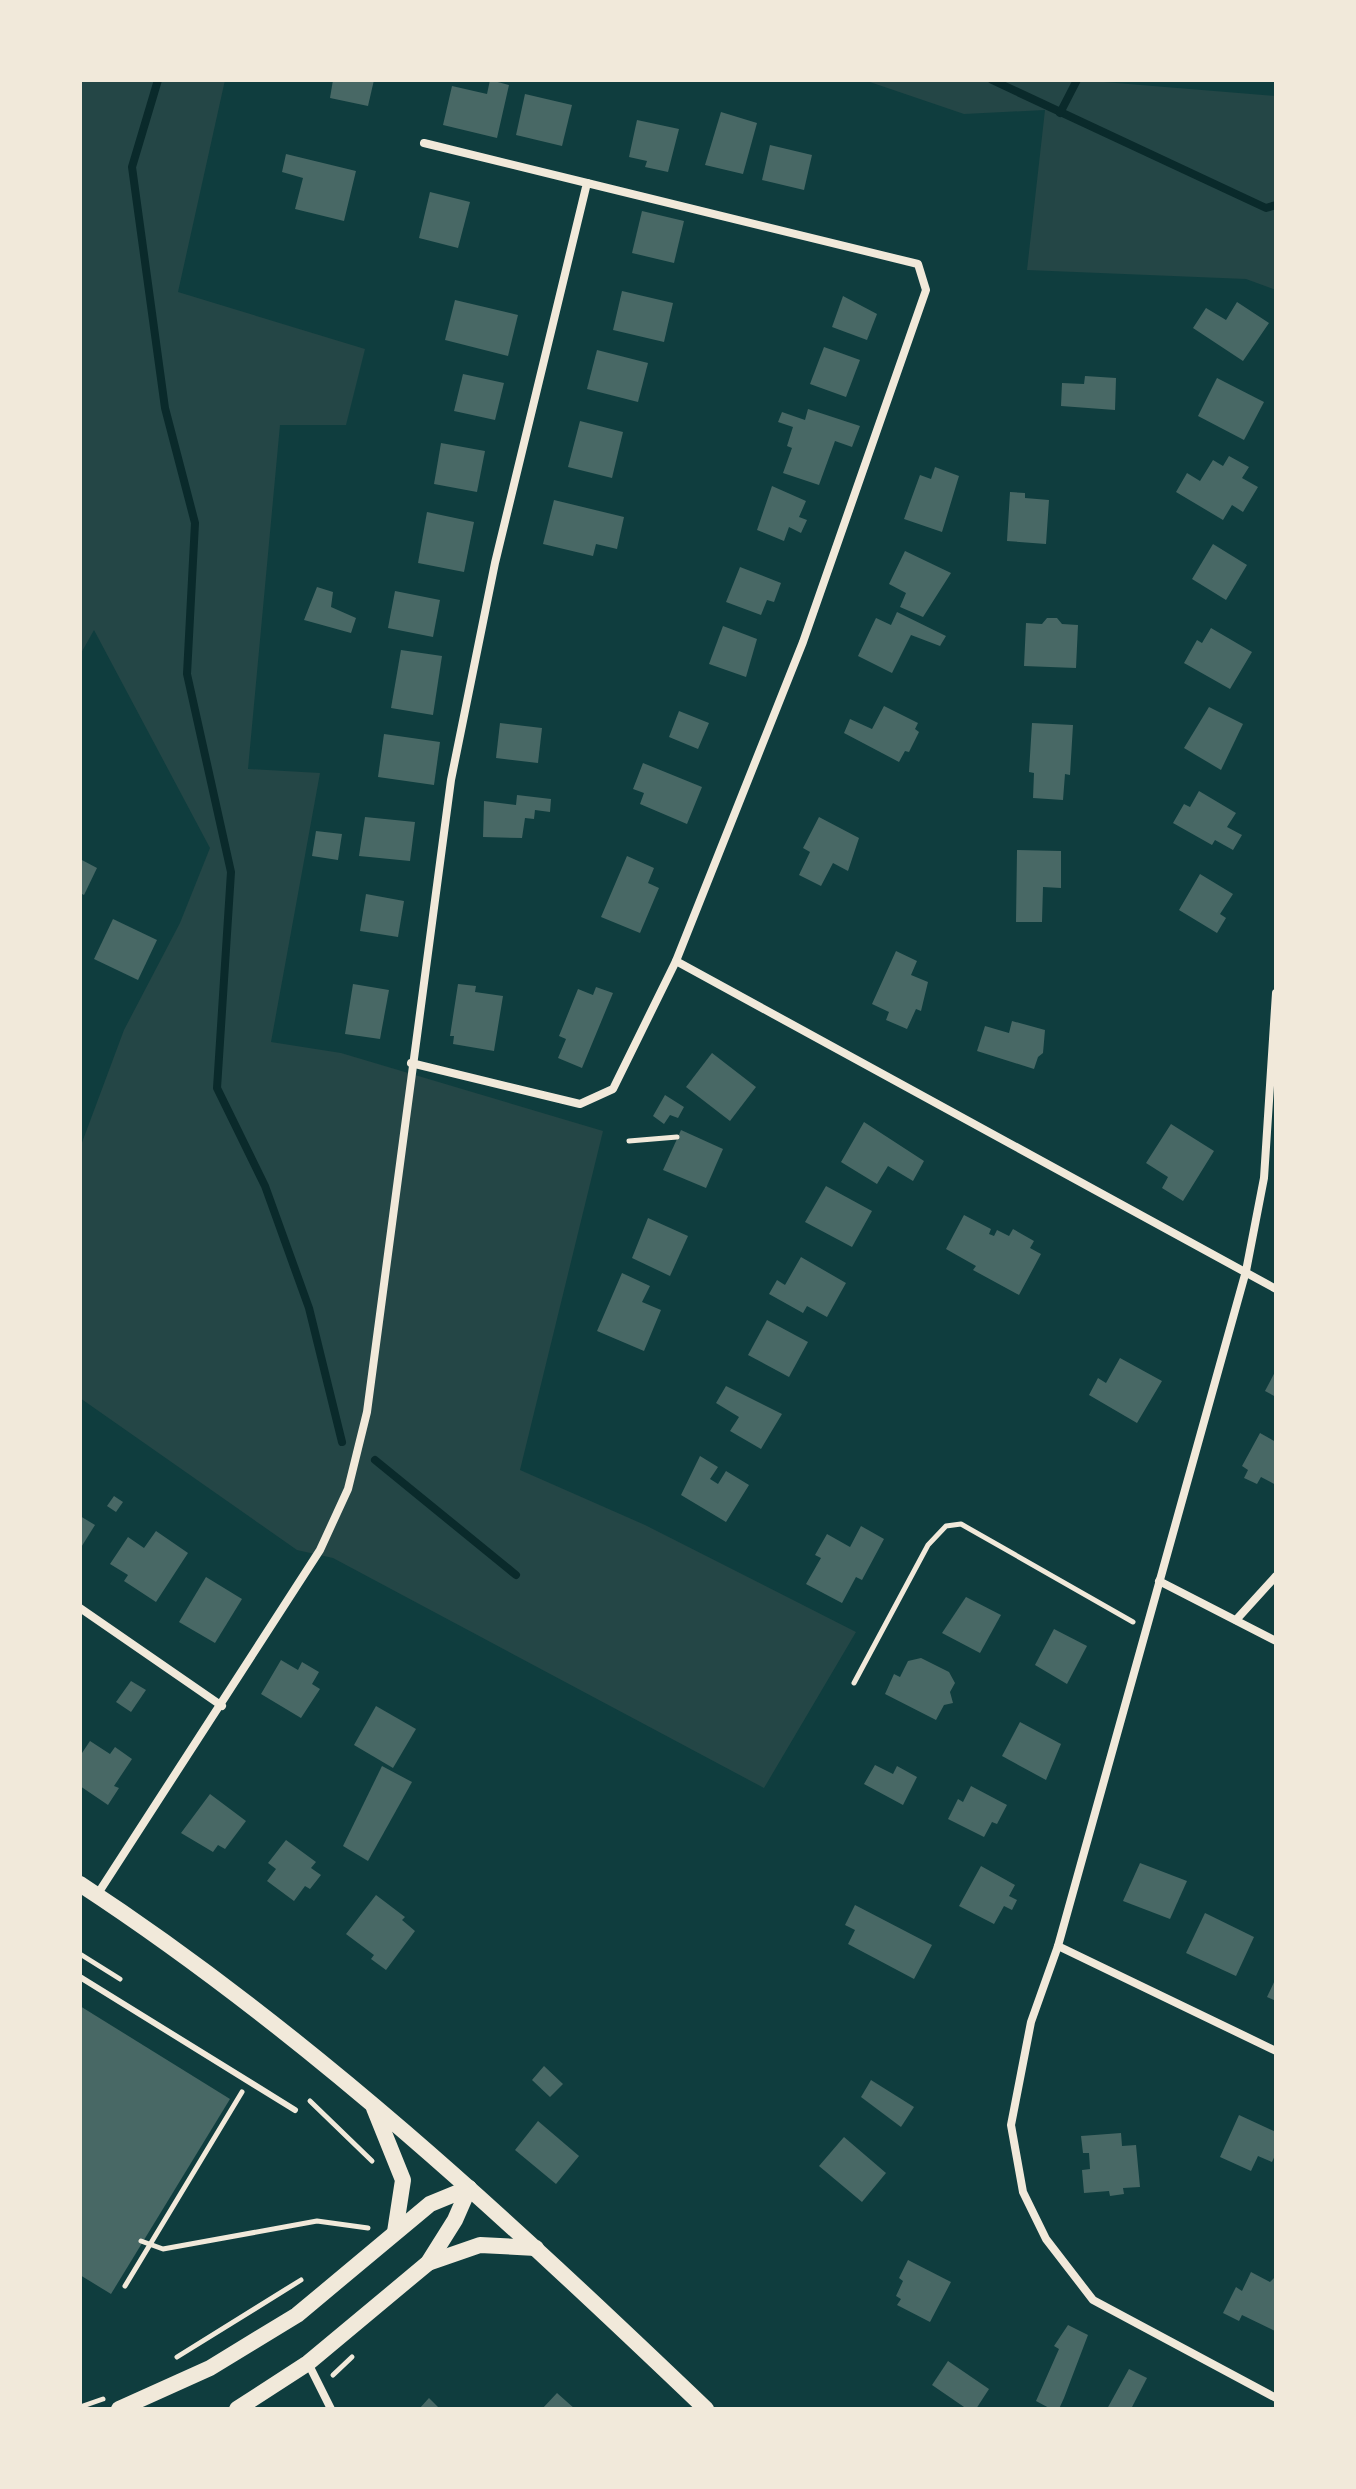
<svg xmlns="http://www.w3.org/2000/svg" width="1356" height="2489" font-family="Georgia,serif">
<rect width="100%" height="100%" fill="#0f3d3e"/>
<g fill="#244646">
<polygon points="80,80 225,80 178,292 365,349 346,425 280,425 248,769 320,773 271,1042 341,1053 603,1131 520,1470 645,1525 856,1632 764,1788 333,1558 297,1550 80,1398 80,1148 124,1030 180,923 210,848 94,630 80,655"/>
<polygon points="864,80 1080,80 1276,96 1276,290 1246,279 1027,270 1045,110 964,114"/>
</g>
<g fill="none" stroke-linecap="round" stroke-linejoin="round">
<g stroke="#0a2a2b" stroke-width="8">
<polyline points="158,80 132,167 165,408 195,523 187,674 231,872 217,1088 265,1186 309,1308 342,1442"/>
<polyline points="992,80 1266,208 1276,205"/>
<polyline points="1060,113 1077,80"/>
<polyline points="375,1460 516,1575"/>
</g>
</g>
<g fill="#486865">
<polygon points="333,80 374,80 368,106 330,98"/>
<polygon points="490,80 509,85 497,138 443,125 452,86 487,94"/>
<polygon points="525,94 572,105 562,146 516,135"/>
<polygon points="721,112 757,123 743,174 705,165"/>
<polygon points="637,120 679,129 668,172 645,167 647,161 629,157"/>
<polygon points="770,145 812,155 804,190 762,180"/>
<polygon points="286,154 356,171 344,221 295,209 303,178 282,172"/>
<polygon points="430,192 470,202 458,248 419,238"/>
<polygon points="642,211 684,221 674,263 632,253"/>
<polygon points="622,291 673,303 664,342 613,330"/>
<polygon points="843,296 877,314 867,340 832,327"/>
<polygon points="455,300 518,315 508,356 445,340"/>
<polygon points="1237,302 1269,323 1243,361 1193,328 1206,308 1226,320"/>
<polygon points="824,347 860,360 846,397 810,384"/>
<polygon points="597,350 648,363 638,402 587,389"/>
<polygon points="463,374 504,383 495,420 454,411"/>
<polygon points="1085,376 1116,378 1115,410 1061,406 1062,383 1084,384"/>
<polygon points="1217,378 1264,402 1244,440 1198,416"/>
<polygon points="808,409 860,426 852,447 835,441 819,485 783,473 792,448 787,446 793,427 778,422 782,412 805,420"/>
<polygon points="580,421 623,432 612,478 568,467"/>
<polygon points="441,443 485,451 477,492 434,484"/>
<polygon points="1229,456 1249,467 1242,478 1258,487 1243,512 1232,505 1223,520 1176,492 1187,473 1200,481 1213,460 1223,466"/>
<polygon points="935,467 959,476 942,532 904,519 920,475 931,479"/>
<polygon points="772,486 806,501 799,517 807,520 801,533 789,527 784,541 757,530"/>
<polygon points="1010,492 1025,493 1025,498 1049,500 1046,544 1007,541"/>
<polygon points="554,500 624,517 617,549 596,544 593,556 543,544"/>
<polygon points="427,512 474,522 464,572 418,563"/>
<polygon points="1213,544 1247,565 1226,600 1192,579"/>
<polygon points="905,551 951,573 923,617 900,607 906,593 889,584"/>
<polygon points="740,567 781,583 774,602 767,600 761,615 726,602"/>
<polygon points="317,587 333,592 331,607 356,618 351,633 304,620"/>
<polygon points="395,591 440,600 433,637 388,628"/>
<polygon points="897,612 946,636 940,646 911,635 892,673 858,656 876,618 891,625"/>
<polygon points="1047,618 1057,618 1062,624 1078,625 1076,668 1024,666 1026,623 1042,624"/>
<polygon points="723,626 757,639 746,677 709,664"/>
<polygon points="1211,628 1252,652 1230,689 1184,663 1197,640 1202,643"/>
<polygon points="401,650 442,656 433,715 391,708"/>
<polygon points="884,706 918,723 915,729 919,732 909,752 905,751 899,762 844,733 850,719 872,729"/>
<polygon points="1209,707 1243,724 1221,770 1184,748"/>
<polygon points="679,711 709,723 698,749 669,737"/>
<polygon points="500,723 542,728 538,763 496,758"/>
<polygon points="1032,723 1073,725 1070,775 1065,774 1063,800 1033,798 1034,773 1029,772"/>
<polygon points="384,734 440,742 434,785 378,777"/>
<polygon points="643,763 702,787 687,824 640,804 644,793 633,789"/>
<polygon points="1199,791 1236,813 1227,827 1242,835 1233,850 1215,840 1212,845 1173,823 1184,804 1190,807"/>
<polygon points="517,795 551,799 550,812 535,810 534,819 525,818 522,838 483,837 484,801 516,805"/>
<polygon points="365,817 415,822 410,861 359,856"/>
<polygon points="819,817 859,838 848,871 833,863 821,886 799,875 810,852 803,848"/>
<polygon points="316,831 342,834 338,860 312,856"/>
<polygon points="1017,850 1061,851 1061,888 1043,887 1042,922 1016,922"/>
<polygon points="627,856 654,868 648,883 659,888 640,933 601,917"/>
<polygon points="80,859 97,868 84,895 80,893"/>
<polygon points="1200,874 1233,894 1220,914 1226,918 1217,933 1179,910"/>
<polygon points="366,894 404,901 398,937 360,931"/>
<polygon points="113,919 157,940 138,980 94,959"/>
<polygon points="896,951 917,961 911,975 928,982 921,1011 916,1009 907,1029 886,1020 889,1012 872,1004"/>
<polygon points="353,984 389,990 380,1039 345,1034"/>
<polygon points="458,984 476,986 475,992 503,996 494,1051 453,1044 454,1036 450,1036"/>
<polygon points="596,987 613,993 582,1068 558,1058 566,1039 559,1036 578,989 593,995"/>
<polygon points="1012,1021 1045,1030 1043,1053 1038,1057 1034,1069 977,1051 985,1026 1009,1033"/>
<polygon points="712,1053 756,1087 730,1121 686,1087"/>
<polygon points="665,1095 684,1107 678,1118 670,1115 664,1124 653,1116"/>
<polygon points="864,1122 924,1161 913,1181 888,1166 877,1184 841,1162"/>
<polygon points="1171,1124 1214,1151 1183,1201 1162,1188 1168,1177 1146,1163"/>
<polygon points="681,1130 723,1149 706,1188 663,1170"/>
<polygon points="826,1186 872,1211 852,1247 805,1222"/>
<polygon points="964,1215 991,1229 989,1234 994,1236 997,1230 1009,1236 1013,1229 1034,1241 1030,1248 1041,1254 1019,1295 973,1270 976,1266 946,1249"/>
<polygon points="648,1218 688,1236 670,1276 632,1258"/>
<polygon points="801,1257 846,1283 827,1317 807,1306 803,1313 769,1294 777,1280 785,1285"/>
<polygon points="622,1273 650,1286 642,1302 661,1310 644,1351 597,1331"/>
<polygon points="767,1320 808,1342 789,1377 748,1355"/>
<polygon points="1120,1358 1162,1381 1137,1423 1089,1395 1098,1378 1106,1383"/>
<polygon points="1276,1370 1276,1397 1265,1391"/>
<polygon points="726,1386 782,1414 761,1449 730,1431 739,1417 716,1403"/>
<polygon points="1260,1433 1276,1442 1276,1485 1261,1477 1257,1484 1244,1478 1248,1470 1242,1466"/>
<polygon points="700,1456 718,1467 710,1479 718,1484 726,1471 749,1485 726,1522 681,1495"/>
<polygon points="114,1496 123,1502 116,1512 107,1506"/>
<polygon points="80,1516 95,1525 80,1549"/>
<polygon points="861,1526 884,1539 862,1580 856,1577 842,1603 806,1584 821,1558 815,1555 827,1534 850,1547"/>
<polygon points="156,1531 188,1553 156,1602 124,1581 128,1575 110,1564 128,1537 144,1548"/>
<polygon points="206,1577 242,1599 215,1643 179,1622"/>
<polygon points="966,1597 1001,1615 980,1653 942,1633"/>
<polygon points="1054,1629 1087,1646 1067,1684 1035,1665"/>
<polygon points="921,1658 949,1672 955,1683 950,1692 953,1703 944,1705 936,1720 885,1694 894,1674 900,1677 908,1661"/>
<polygon points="281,1660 298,1670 302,1662 319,1672 312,1684 320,1689 301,1718 261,1694"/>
<polygon points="131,1681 146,1690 131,1712 116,1702"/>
<polygon points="376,1706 416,1729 393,1768 354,1745"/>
<polygon points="1020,1722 1061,1744 1046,1780 1002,1756"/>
<polygon points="90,1741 110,1754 115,1747 132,1759 114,1786 119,1788 108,1805 80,1786 80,1756"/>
<polygon points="875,1765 893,1774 897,1766 917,1777 903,1805 864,1784"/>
<polygon points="382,1766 412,1782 368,1861 343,1846"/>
<polygon points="971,1786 1007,1805 997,1824 992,1822 984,1837 948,1819 958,1799 963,1802"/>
<polygon points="210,1794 246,1821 225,1849 218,1845 213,1852 181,1833"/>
<polygon points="286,1840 316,1862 311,1868 321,1875 310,1889 305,1886 294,1901 267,1881 276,1869 268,1863"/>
<polygon points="1140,1863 1187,1881 1170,1919 1123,1901"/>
<polygon points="981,1866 1015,1885 1009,1896 1017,1900 1012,1910 1004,1906 994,1924 959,1906"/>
<polygon points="376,1895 405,1917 402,1920 415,1931 386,1970 371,1959 374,1955 346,1934"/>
<polygon points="855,1905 932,1945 914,1979 848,1944 855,1930 845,1925"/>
<polygon points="1205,1913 1254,1937 1236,1976 1186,1953"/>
<polygon points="1276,1978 1276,2001 1267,1997"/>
<polygon points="80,2006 230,2099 111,2294 80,2275"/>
<polygon points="544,2066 563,2084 550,2097 532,2080"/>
<polygon points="871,2080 914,2107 901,2127 861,2097"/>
<polygon points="1239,2115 1276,2132 1276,2153 1272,2162 1258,2156 1251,2171 1220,2157"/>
<polygon points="538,2121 579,2156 556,2184 515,2150"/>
<polygon points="1121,2133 1122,2146 1136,2145 1140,2187 1123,2188 1124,2194 1110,2196 1109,2191 1084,2193 1082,2170 1090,2169 1089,2153 1083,2153 1081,2136"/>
<polygon points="844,2137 886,2173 862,2202 819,2166"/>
<polygon points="908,2260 951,2282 930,2322 897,2305 901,2299 896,2296 903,2281 899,2278"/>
<polygon points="1251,2272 1270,2282 1276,2276 1275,2331 1242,2315 1239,2321 1223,2313 1236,2287 1242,2291"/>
<polygon points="1068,2325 1088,2335 1064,2398 1059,2409 1051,2409 1036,2401 1059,2349 1054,2346"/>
<polygon points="948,2361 989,2389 976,2409 967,2409 932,2385"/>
<polygon points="1129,2369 1147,2378 1131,2409 1107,2409"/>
<polygon points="557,2393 575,2409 542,2409"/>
<polygon points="429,2398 440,2409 419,2409"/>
</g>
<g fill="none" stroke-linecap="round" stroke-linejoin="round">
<g stroke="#f1e9da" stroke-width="5">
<polyline points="629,1141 677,1137"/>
<polyline points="854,1683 928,1545 946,1526 961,1524 1133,1622"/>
<polyline points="80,1954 120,1979"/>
<polyline points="310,2101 372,2161"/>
<polyline points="141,2241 163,2249 317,2221 368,2228"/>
<polyline points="125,2286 242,2092"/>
<polyline points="177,2357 301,2280"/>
<polyline points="333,2375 352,2357"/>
<polyline points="80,2407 103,2399"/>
</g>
<polyline stroke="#f1e9da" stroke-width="6" points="80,1977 295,2110"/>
<g stroke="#f1e9da" stroke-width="8">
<polyline points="676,961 1276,1289"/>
<polyline points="1276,993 1264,1178 1246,1271 1058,1946 1031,2022 1011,2125 1023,2192 1046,2239 1093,2300 1276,2398"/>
<polyline points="411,1063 580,1104 613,1089 676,961 803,642 926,290 918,264 587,183"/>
<polyline points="1159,1581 1276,1641"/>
<polyline points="80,1608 222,1706"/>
<polyline points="1236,1620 1276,1576"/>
<polyline points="97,1895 320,1550 348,1489 367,1412 451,780 495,563 587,183 424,143"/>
<polyline points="1058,1946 1276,2051"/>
<polyline points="308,2363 331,2409"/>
</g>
<g stroke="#f1e9da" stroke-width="16">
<path d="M 80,1884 C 309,2034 508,2220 706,2409"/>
<polyline points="374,2108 403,2180 395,2232"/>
<polyline points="428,2263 480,2245 536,2248"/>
<polyline points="119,2409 210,2368 297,2315 430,2204 469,2188"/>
<polyline points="237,2409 308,2363 428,2263 455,2220 469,2188"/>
</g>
</g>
<rect width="1356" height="2489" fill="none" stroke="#f1e9da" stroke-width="164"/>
</svg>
